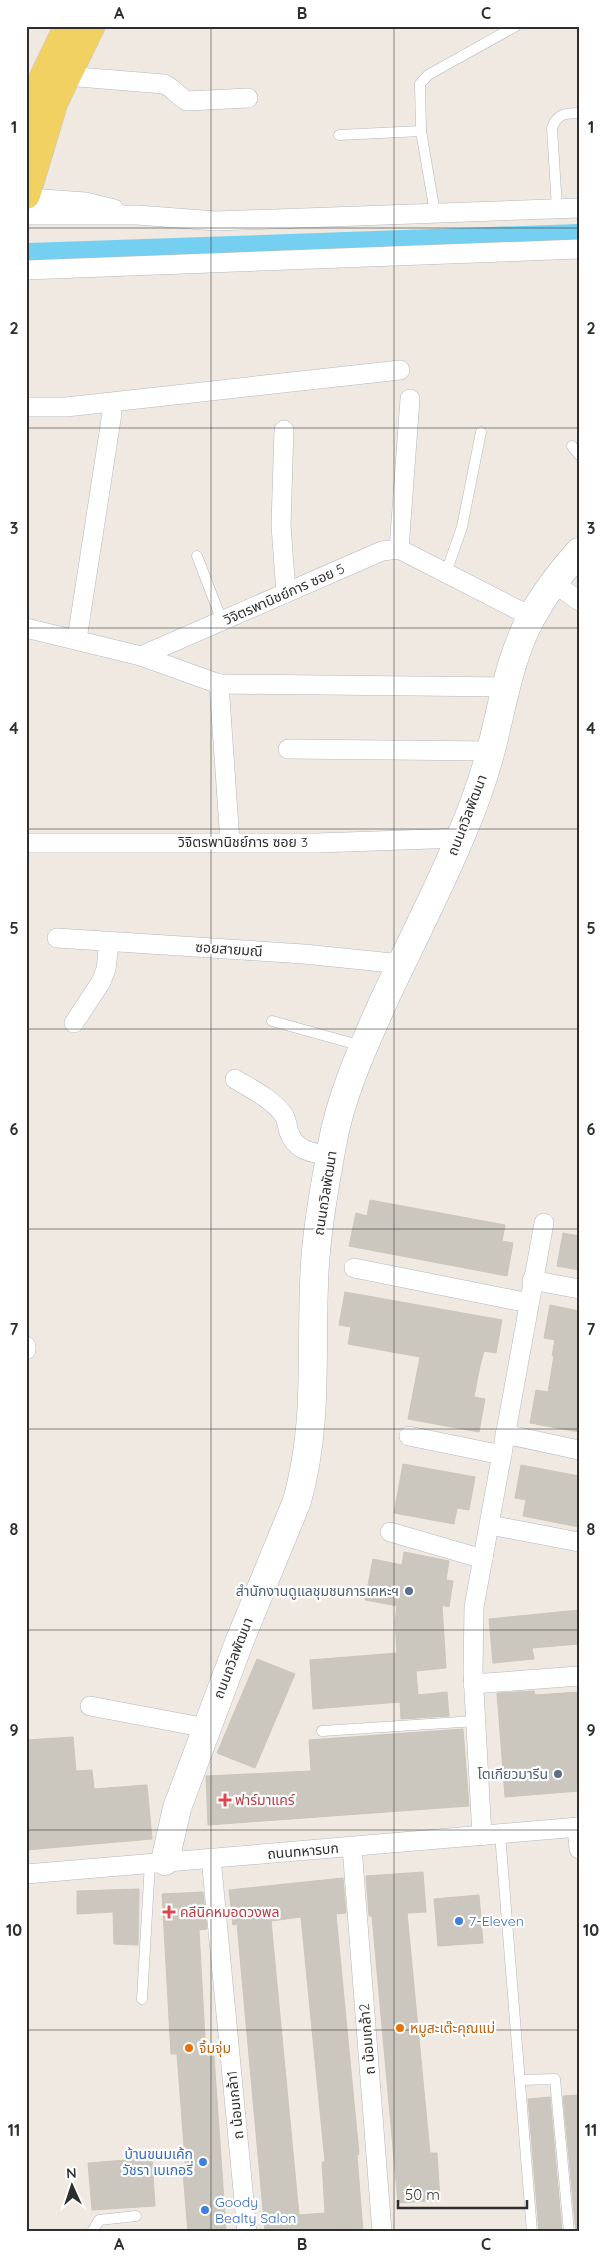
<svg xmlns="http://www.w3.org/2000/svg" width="605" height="2258" font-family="Quicksand,'Noto Sans Thai',sans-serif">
<rect width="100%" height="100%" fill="#efe9e1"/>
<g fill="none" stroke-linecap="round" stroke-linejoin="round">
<polyline stroke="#75cff0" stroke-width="18" points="28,252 579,233"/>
</g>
<g fill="#cbc7bf" stroke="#cbc5ba" fill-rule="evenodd">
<polygon points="370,1200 505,1225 502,1241 513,1243 507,1276 349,1246 356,1213 367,1216"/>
<polygon points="563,1233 579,1236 579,1270 557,1266"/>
<polygon points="345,1292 502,1320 496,1353 484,1351 480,1366 474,1397 485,1399 479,1432 408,1419 420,1357 348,1344 351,1327 339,1325"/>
<polygon points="550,1305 579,1311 579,1432 530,1423 536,1390 548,1392 554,1356 552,1356 555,1340 544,1338"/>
<polygon points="403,1464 475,1477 469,1510 457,1508 454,1524 394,1513"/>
<polygon points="521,1465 579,1476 579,1527 523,1516 526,1500 515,1498"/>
<polygon points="404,1552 449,1561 446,1580 453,1581 449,1607 442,1605 446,1668 416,1671 418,1695 447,1692 449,1716 401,1719 400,1702 313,1709 310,1660 397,1653 395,1621 397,1606 365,1600 373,1559 402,1565"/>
<polygon points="579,1610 579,1644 532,1648 534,1659 493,1663 489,1619"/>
<polygon points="257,1659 295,1674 255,1768 217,1753"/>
<polygon points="534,1691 535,1695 579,1692 579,1791 505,1797 497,1693"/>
<polygon points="463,1729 469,1806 208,1825 206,1776 311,1771 309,1740"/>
<polygon points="73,1737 76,1771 92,1770 94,1789 147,1785 152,1839 26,1850 26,1740"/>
<polygon points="423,1872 426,1912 407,1913 430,2153 437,2153 440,2200 398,2203 372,1916 369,1916 366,1876"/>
<path d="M 343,1878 L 346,1913 L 336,1914 L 359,2154 L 357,2155 L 363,2232 L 265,2232 L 237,1924 L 233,1925 L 229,1890 ZM 301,1917 L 325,2162 L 322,2162 L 325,2213 L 299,2215 L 271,1921 Z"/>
<polygon points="139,1889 138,1945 114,1944 113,1912 77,1914 77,1891"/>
<polygon points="203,1892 207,1929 199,1930 206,2056 214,2056 226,2230 188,2232 183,2172 186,2172 177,2054 171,2054 162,1894"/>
<polygon points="479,1895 483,1943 438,1946 434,1899"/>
<polygon points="579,2095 579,2232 576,2232 563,2096"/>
<polygon points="550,2097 562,2232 539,2232 528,2099"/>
<polygon points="152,2158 155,2206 92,2210 88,2163"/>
</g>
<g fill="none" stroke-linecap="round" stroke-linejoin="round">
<defs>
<g id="lane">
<polyline points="339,135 421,131"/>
<path d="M 557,208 L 552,128 C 557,114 565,113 579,113"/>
<polyline points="435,213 421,131 420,84 428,75 516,26"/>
<polyline points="572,446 579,455"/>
<polyline points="197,556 222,621"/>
<polyline points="446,573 462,527 481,432"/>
<polyline points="272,1021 362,1046"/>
<polyline points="322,1731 476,1721"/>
<polyline points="500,1834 532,2232"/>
<polyline points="142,1999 150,1863"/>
<polyline points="520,2080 555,2079 569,2232"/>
<polyline points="92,2232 99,2220 136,2216"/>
</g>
<g id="street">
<path d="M 66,76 L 164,84 C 174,88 177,96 187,101 L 248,98"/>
<polyline points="29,198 85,202 114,209"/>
<polyline points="27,215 137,215 216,221 579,208"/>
<polyline points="26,270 579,249"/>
<polyline points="26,407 66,407 400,370"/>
<polyline points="284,430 281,525 286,593"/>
<polyline points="399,549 410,399"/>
<polyline points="554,583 579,601"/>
<polyline points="26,628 141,656 382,551 399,549 532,617"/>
<polyline points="77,639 112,413"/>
<polyline points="141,656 219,684 230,842"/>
<polyline points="219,684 506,687"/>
<polyline points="288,749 490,751"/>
<polyline points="26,843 318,843 460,838"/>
<polyline points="57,938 304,954 402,964"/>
<polyline points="74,1023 101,982 106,969 109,942"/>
<path d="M 235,1079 C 251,1089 271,1098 283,1114 C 287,1119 287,1126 289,1132 C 296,1152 312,1152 330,1156"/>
<polyline points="354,1268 529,1303"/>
<polyline points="532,1280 579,1289"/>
<polyline points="26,1346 26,1350"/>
<polyline points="505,1434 579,1450"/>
<polyline points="409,1436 502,1455"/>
<polyline points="490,1525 579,1542"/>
<polyline points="390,1532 483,1559"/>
<polyline points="473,1684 579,1676"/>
<polyline points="90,1706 207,1728"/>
<polyline points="577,1827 579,1849"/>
<polyline points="482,1836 473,1672 474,1607 544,1223"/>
<polyline points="352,1847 382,2232"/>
<polyline points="211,1858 247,2232"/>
<polyline points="26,1874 579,1827"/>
</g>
<path id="secondary" d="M 165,1861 L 177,1808 L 240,1640 L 297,1501 C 318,1425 311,1361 314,1285 C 315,1238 324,1191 332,1145 C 341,1094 364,1045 385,998 C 410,945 437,892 460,838 C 474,806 486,772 494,738 C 504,697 511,655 531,618 C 544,594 561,572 579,552"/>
<g id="primary">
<polyline points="26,127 35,95 68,26"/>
<polyline points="26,195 54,102 91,26"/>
</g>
</defs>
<use href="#lane" stroke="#b4b7c1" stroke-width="11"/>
<use href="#street" stroke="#b4b7c1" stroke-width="20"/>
<use href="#secondary" stroke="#b4b7c1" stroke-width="29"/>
<use href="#primary" stroke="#c9c9c9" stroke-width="29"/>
<use href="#lane" stroke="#fff" stroke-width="10"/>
<use href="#street" stroke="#fff" stroke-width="19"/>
<use href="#secondary" stroke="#fff" stroke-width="28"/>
<use href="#primary" stroke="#f2d163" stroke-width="28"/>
</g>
<path fill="none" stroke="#2e2e2e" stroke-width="1" stroke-opacity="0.55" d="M 211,26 L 211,2232M 394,26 L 394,2232M 26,228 L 579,228M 26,428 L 579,428M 26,628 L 579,628M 26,829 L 579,829M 26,1029 L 579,1029M 26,1229 L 579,1229M 26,1429 L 579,1429M 26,1630 L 579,1630M 26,1830 L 579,1830M 26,2030 L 579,2030"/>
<g fill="#5c6f8a" stroke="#fff" stroke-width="2">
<circle cx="409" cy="1591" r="5"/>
<circle cx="558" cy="1774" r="5"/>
</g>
<g fill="#e0444e" stroke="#fff" stroke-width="2">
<path d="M222.5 1792.5h5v5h5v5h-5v5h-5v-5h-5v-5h5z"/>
<path d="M166.5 1904.5h5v5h5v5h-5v5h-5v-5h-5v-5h5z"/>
</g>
<g fill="#3f7fe0" stroke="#fff" stroke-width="2">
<circle cx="459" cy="1921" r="5"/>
<circle cx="203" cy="2162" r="5"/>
<circle cx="205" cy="2210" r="5"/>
</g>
<g fill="#e8710a" stroke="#fff" stroke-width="2">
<circle cx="400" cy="2028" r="5"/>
<circle cx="189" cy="2048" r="5"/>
</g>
<g text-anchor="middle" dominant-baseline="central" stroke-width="4.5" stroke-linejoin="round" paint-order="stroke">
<g font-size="14" fill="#2e2e2e" stroke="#fff">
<text transform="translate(284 594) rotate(-24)">วิจิตรพานิชย์การ ซอย 5</text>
<text transform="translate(467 815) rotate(-69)">ถนนถวิลพัฒนา</text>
<text x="243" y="842">วิจิตรพานิชย์การ ซอย 3</text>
<text transform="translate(229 949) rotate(4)">ซอยสายมณี</text>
<text transform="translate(325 1193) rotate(-81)">ถนนถวิลพัฒนา</text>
<text transform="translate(233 1658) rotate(-69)">ถนนถวิลพัฒนา</text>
<text transform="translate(303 1851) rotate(-5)">ถนนทหารบก</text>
<text transform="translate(367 2039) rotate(-95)">ถ น้อมเกล้า2</text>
<text transform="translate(235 2105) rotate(-96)">ถ น้อมเกล้า1</text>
</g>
<g font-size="14" fill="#4e5e75" stroke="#fff" text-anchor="end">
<text x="399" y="1591">สำนักงานดูแลชุมชนการเคหะฯ</text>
<text x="548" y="1774">โตเกียวมารีน</text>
</g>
<g font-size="14" fill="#be3a42" stroke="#fff" text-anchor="start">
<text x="235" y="1800">ฟาร์มาแคร์</text>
<text x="180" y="1912">คลีนิคหมอดวงพล</text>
</g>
<g font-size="14" fill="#366cbe" stroke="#fff" text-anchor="start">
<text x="469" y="1921">7-Eleven</text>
<text x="193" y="2154" text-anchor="end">บ้านขนมเค้ก<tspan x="193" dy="16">วัชรา เบเกอรี่</tspan></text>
<text x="215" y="2202">Goody<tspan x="215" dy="16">Bealty Salon</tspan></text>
</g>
<g font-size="14" fill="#c56008" stroke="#fff" text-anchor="start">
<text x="410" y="2028">หมูสะเต๊ะคุณแม่</text>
<text x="199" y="2048">จิ้มจุ่ม</text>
</g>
</g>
<rect width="605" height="2258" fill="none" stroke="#ffffff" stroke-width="55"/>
<g transform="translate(72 2186) rotate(357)" stroke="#ffffff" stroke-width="4" paint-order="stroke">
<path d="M0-4L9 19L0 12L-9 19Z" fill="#2e2e2e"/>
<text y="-8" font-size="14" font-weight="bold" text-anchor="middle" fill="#2e2e2e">N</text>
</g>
<path d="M398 2200v8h129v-8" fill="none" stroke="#2e2e2e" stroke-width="2.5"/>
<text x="405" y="2200" font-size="15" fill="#2e2e2e" stroke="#ffffff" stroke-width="4" paint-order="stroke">50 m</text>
<rect x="28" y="28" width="550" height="2202" fill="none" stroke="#2e2e2e" stroke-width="2"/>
<g font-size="16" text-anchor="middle" font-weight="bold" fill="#2e2e2e">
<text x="119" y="19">A</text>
<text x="302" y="19">B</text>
<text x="486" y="19">C</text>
<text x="14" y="133">1</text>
<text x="591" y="133">1</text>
<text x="14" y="334">2</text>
<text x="591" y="334">2</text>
<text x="14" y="534">3</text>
<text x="591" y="534">3</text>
<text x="14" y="734">4</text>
<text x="591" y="734">4</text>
<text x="14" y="934">5</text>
<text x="591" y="934">5</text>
<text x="14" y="1135">6</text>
<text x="591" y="1135">6</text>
<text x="14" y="1335">7</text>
<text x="591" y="1335">7</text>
<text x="14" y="1535">8</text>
<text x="591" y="1535">8</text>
<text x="14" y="1736">9</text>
<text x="591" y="1736">9</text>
<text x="14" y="1936">10</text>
<text x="591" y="1936">10</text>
<text x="14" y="2136">11</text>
<text x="591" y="2136">11</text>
<text x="119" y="2250">A</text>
<text x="302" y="2250">B</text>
<text x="486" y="2250">C</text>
</g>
</svg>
